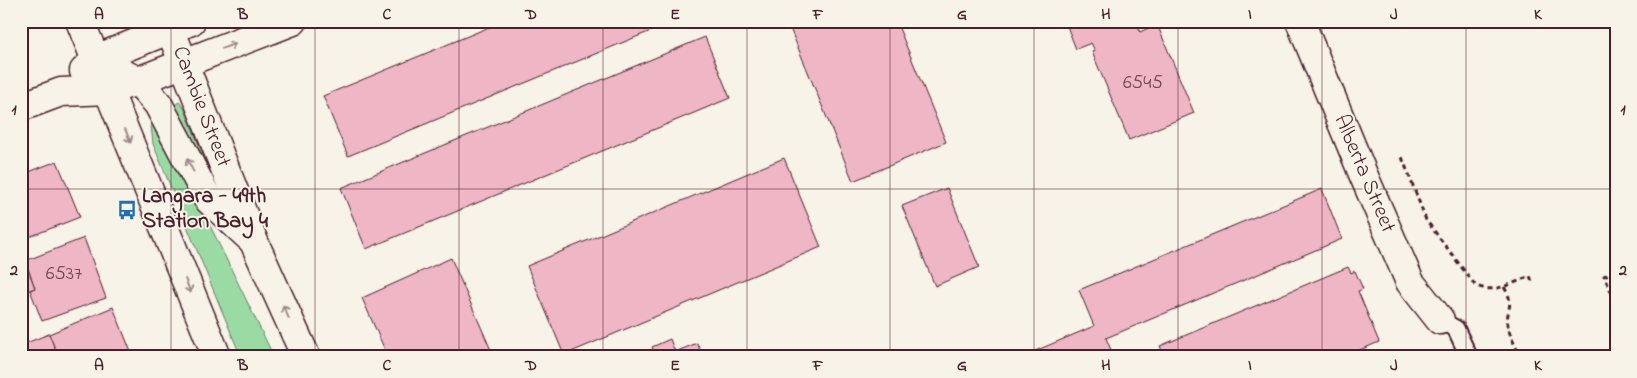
<svg xmlns="http://www.w3.org/2000/svg" width="1637" height="378" font-family="'Indie Flower',sans-serif">
<rect width="100%" height="100%" fill="#f7f3e8"/>
<filter id="ink" filterUnits="userSpaceOnUse"><feTurbulence type="fractalNoise" baseFrequency=".02" numOctaves="2"/><feDisplacementMap in="SourceGraphic" scale="10" xChannelSelector="R" yChannelSelector="G"/><feConvolveMatrix kernelMatrix="1 2 1 2 8 2 1 2 1" color-interpolation-filters="sRGB"/></filter>
<g filter="url(#ink)">
<g fill="#9adba4" stroke="#727d68">
<polygon points="179,102 184,108 218,192 170,108"/>
<polygon points="150,117 163,129 274,357 241,357 153,144"/>
</g>
<g fill="#efb6c6" stroke="#4a1f2b">
<polygon points="504,21 675,21 348,156 323,96"/>
<polygon points="787,21 896,21 946,142 853,181"/>
<polygon points="1065,21 1143,21 1137,24 1140,32 1157,24 1194,113 1129,140 1092,52 1095,51 1091,43 1076,49"/>
<polygon points="705,37 730,98 366,249 341,188"/>
<polygon points="784,158 821,247 564,355 527,266"/>
<polygon points="57,161 80,217 21,240 21,175"/>
<polygon points="947,188 979,267 935,286 902,206"/>
<polygon points="1322,189 1342,239 1106,338 1114,357 1021,357 1094,326 1079,290"/>
<polygon points="84,238 106,298 42,321 30,290 35,288 25,261"/>
<polygon points="451,258 494,357 388,357 362,298"/>
<polygon points="25,261 35,288 21,293 21,262"/>
<polygon points="1348,267 1351,273 1355,271 1363,289 1358,291 1379,342 1343,357 1165,357 1160,346"/>
<polygon points="113,307 133,357 58,357 49,334"/>
<polygon points="49,334 58,356 25,357 21,345"/>
<polygon points="670,339 675,352 697,343 703,357 656,357 652,347"/>
</g>
<g fill="none" stroke-linecap="round" stroke-linejoin="round">
<defs>
<polyline id="lane" points="1440,320 1456,329 1469,357"/>
<polyline id="street" points="1300,21 1363,174 1410,282 1440,320"/>
<g id="secondary">
<polyline points="80,21 217,357"/>
<polyline points="167,21 254,242 306,357"/>
<polyline points="84,71 96,59 191,21"/>
<polyline points="122,73 138,81 158,104 208,199 249,237"/>
<polyline points="21,107 61,92 109,90 138,81 293,21"/>
</g>
</defs>
<use href="#lane" stroke="#4a1f2b" stroke-width="20"/>
<use href="#street" stroke="#4a1f2b" stroke-width="31"/>
<use href="#secondary" stroke="#4a1f2b" stroke-width="31"/>
<g stroke="#4a1f2b" stroke-width="3" stroke-dasharray="5 4" stroke-linecap="butt">
<path d="M 1402,157 L 1426,220 L 1475,285 C 1492,295 1513,283 1530,276 L 1533,284"/>
<polyline points="1616,271 1604,276 1616,302"/>
<path d="M 1504,287 C 1516,306 1505,308 1508,326 C 1510,337 1516,347 1521,357"/>
<polyline points="1423,352 1426,357"/>
</g>
<use href="#lane" stroke="#f7f3e8" stroke-width="16"/>
<use href="#street" stroke="#f7f3e8" stroke-width="28"/>
<use href="#secondary" stroke="#f7f3e8" stroke-width="28"/>
</g>
<defs><path id="oneway-shaft" d="M-6 0H5M1.5-3L5.5 0L1.5 3" fill="none" stroke-width="1.6" stroke-linecap="round" stroke-linejoin="round" transform="scale(1.25)"/></defs>
<g stroke="#a0898a">
<use href="#oneway-shaft" transform="translate(229 46) rotate(-21)"/>
<use href="#oneway-shaft" transform="translate(128 136) rotate(68)"/>
<use href="#oneway-shaft" transform="translate(190 165) rotate(-118)"/>
<use href="#oneway-shaft" transform="translate(188 286) rotate(68)"/>
<use href="#oneway-shaft" transform="translate(286 312) rotate(-114)"/>
</g>
</g>
<path fill="none" stroke="#4a1f2b" stroke-width="1" stroke-opacity="0.55" d="M 171,21 L 171,357M 315,21 L 315,357M 459,21 L 459,357M 603,21 L 603,357M 747,21 L 747,357M 890,21 L 890,357M 1034,21 L 1034,357M 1178,21 L 1178,357M 1322,21 L 1322,357M 1466,21 L 1466,357M 21,189 L 1616,189"/>
<defs>
<symbol id="bus-bare" viewBox="-9 -9 18 18"><path d="M-5-6H5V4H4V6H2V4H-2V6H-4V4H-5ZM-3.5-4V0h7V-4ZM-3.5 1.2v1.5H-2V1.2ZM2 1.2v1.5H3.5V1.2Z" fill="#1f6fb2" stroke="#f7f3e8" stroke-width="2.5" paint-order="stroke"/></symbol>
</defs>
<g fill-rule="evenodd">
<use href="#bus-bare" x="113" y="196" width="28" height="28"/>
</g>
<g text-anchor="middle" dominant-baseline="central" stroke-width="4" stroke-linejoin="round" paint-order="stroke">
<g font-size="20" fill="#734552">
<text x="1143" y="83">6545</text>
<text x="64" y="274">6537</text>
</g>
<g font-size="22" fill="#4a1f2b" stroke="#f7f3e8">
<text transform="translate(201 107) rotate(69)">Cambie Street</text>
<text transform="translate(1364 174) rotate(67)">Alberta Street</text>
</g>
<g font-size="22" font-weight="bold" fill="#4a1f2b" stroke="#f7f3e8" text-anchor="start">
<text x="142" y="197">Langara - 49th<tspan x="142" dy="25">Station Bay 4</tspan></text>
</g>
</g>
<rect width="1637" height="378" fill="none" stroke="#f7f3e8" stroke-width="55"/>
<rect x="28" y="28" width="1582" height="322" fill="none" stroke="#4a1f2b" stroke-width="2"/>
<g font-size="16" text-anchor="middle" font-weight="bold" fill="#4a1f2b">
<text x="99" y="19">A</text>
<text x="243" y="19">B</text>
<text x="387" y="19">C</text>
<text x="531" y="19">D</text>
<text x="675" y="19">E</text>
<text x="818" y="19">F</text>
<text x="962" y="19">G</text>
<text x="1106" y="19">H</text>
<text x="1250" y="19">I</text>
<text x="1394" y="19">J</text>
<text x="1538" y="19">K</text>
<text x="14" y="114">1</text>
<text x="1623" y="114">1</text>
<text x="14" y="275">2</text>
<text x="1623" y="275">2</text>
<text x="99" y="370">A</text>
<text x="243" y="370">B</text>
<text x="387" y="370">C</text>
<text x="531" y="370">D</text>
<text x="675" y="370">E</text>
<text x="818" y="370">F</text>
<text x="962" y="370">G</text>
<text x="1106" y="370">H</text>
<text x="1250" y="370">I</text>
<text x="1394" y="370">J</text>
<text x="1538" y="370">K</text>
</g>
</svg>
